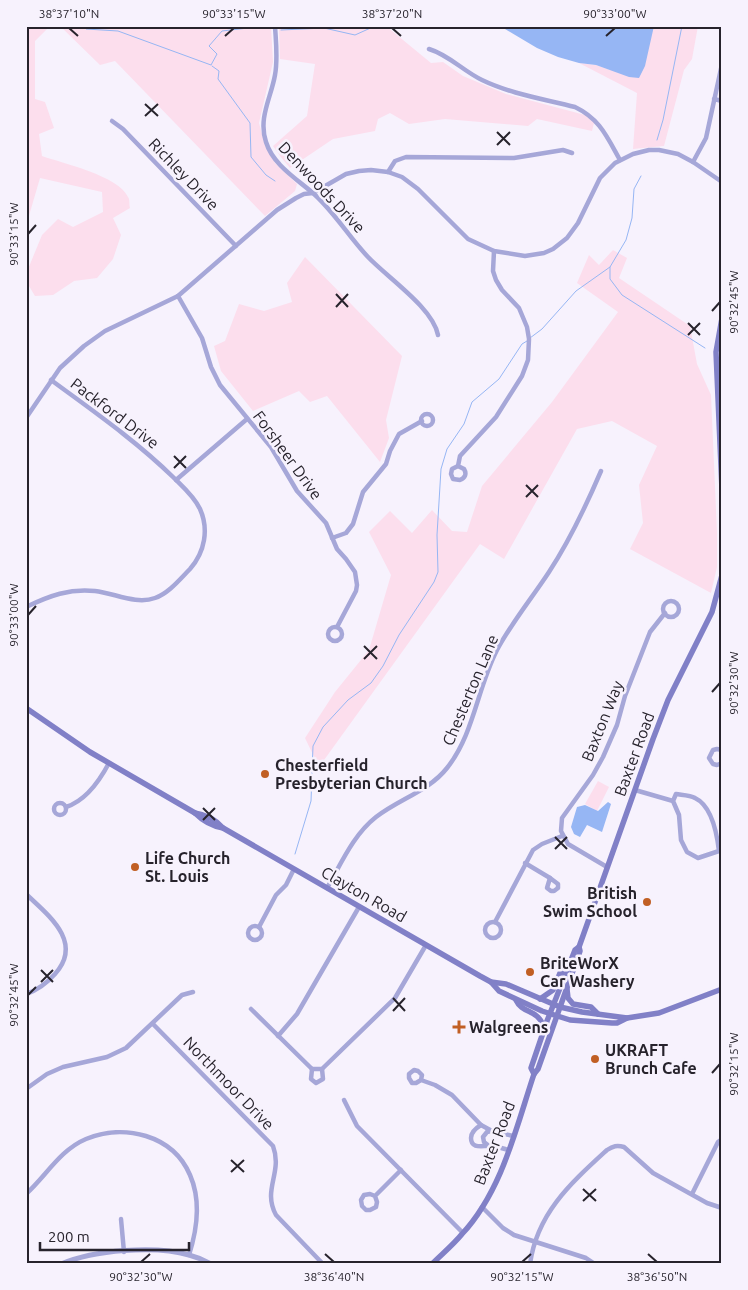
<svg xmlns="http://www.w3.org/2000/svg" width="748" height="1290" font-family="Ubuntu,sans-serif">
<rect width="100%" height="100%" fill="#f7f2fd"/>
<g fill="#fcdeed">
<path d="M 26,26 L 50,26 L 35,41 L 35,99 L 45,102 L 54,128 L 39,134 L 42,156 C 62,163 119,176 128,197 C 130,199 129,205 130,208 L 113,218 L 121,235 L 113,259 L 97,278 L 74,281 L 53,295 L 35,296 L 26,281 L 26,274 L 42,235 L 58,219 L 73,227 L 103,212 L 102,192 L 40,178 L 26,226 Z"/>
<polygon points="60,26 271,26 273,62 259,123 266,148 275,163 297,184 295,191 265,216 115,61 100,65"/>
<polygon points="279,26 386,26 431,63 443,62 463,76 506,94 585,115 595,119 592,131 537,119 528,126 445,119 409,124 390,113 378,119 375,131 333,139 290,168 280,156 273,146 307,116 315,64 280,59"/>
<polygon points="654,26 698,26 692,59 684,70 664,146 633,149 637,93 579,63 596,65 610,70 650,38"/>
<polygon points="613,250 627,258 619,278 690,326 697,364 711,395 717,533 717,567 711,593 630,549 643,523 639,485 657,446 612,421 577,429 504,559 480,544 319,767 305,738 335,692 369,650 391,575 369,532 390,511 412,533 432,510 452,531 467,532 482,486 552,402 618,312 577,283 589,255 599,265"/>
<polygon points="305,257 402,356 386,420 389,438 380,462 327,396 310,402 299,391 253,411 221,371 214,346 225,341 239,304 264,311 292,302 287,283"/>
<polygon points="598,781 609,787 597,811 585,804"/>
</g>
<g fill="#96b6f4">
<polygon points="500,26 654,26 645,66 639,78 629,77 596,65 579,63 558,57 537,48"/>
<polygon points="608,802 611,804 602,832 587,825 580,837 574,834 571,827 577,807 585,805 598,811"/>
</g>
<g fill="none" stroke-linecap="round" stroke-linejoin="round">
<g stroke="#96b6f4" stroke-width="1">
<polyline points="86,26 86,29 118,31 211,65 217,54 209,46 222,31 257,27 267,28"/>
<polyline points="281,30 324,28 355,35 375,26"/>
<polyline points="212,66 219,71 218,79 250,123 251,157 266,175 275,181"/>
<polyline points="657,140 663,120 682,26"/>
<polyline points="641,176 634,189 632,218 626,240 610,267 610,279 622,295 705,348"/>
<polyline points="530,338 542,329 576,291 610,267"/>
<polyline points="295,854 311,801 313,746 323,727 348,700 371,683 383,666 399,635 434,582 438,572 437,535 441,469 447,449 464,424 472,402 499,379 522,344 527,341"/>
</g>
<g stroke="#a6a7d8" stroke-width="4.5">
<path d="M 275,26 C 276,43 278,59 275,75 C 271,98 258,118 266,142 C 273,165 297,179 314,194 C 335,213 349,237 368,257 C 388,278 433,308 438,335"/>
<path d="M 429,49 C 449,55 463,71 482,80 C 511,94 544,99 575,107 C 600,119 607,137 620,160"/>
<polyline points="714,99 722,101"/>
<polyline points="112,121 123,129 236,246"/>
<polyline points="693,162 706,138 722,64"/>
<polyline points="388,172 395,161 406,157 514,158 563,150 572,153"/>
<polyline points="178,296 202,338 211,367 220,385 271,447 297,491 326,523 337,549 346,559 355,572 357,585 356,591 337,627"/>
<circle cx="427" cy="420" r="6"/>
<polyline points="26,418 60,368 84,346 105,331 178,296 277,210 296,198 304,194 313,193 346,174 359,171 371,170 388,172 402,177 418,189 468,239 494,251 525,256 544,253 553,249 567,238 578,223 600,178 615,163 633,154 649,150 659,150 678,154 693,162 722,182"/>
<path d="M 458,466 L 464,469 C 467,474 465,478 460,480 L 453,479 L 451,474 L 452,469 L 458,466 L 460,456 L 496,417 L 522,376 L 528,360 L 529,339 L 527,327 L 519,308 L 502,290 L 496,280 L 493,271 L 494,251"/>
<polyline points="176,480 247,419"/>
<polyline points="332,538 346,533 353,524 363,492 386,464 390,451 399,434 422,421"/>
<circle cx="671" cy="609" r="8"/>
<path d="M 26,607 C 49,596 70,588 95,591 C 114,593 136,605 155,598 C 169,593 180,579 190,569 C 205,552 209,529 200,509 C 194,496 182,486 173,477 C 135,440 93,411 51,380"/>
<circle cx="335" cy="634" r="7"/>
<polyline points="722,750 717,749 713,750 709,758 713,764 717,765 722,763"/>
<path d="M 635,790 L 673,801 L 676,794 C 682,795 690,795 695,798 C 712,806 717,834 719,851 L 698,858 L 687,852 L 681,840 L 679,815 L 673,801"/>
<circle cx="60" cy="809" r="6"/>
<path d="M 66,807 C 85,801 100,780 109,763"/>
<polyline points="525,863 550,878"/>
<polyline points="607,867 568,844 561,831 562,818 593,775 603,757 617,725 625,696 650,632 665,613"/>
<polygon points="550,878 558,884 558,888 554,891 551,891 547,888"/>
<path d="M 327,888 C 341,864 353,835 376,817 C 399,799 429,791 447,768 C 474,734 477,689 497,650 C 512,622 532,598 549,572 C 570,540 586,506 601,471"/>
<path d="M 26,894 C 48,915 84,942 55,974 C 47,983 38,990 26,994"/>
<polyline points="495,922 533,850 542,844 562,836"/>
<circle cx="493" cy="930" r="8"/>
<circle cx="255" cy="933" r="7"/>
<polyline points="259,927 276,895 286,885 294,869"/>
<polyline points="251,1009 312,1069"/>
<path d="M 153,1024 L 273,1146 C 283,1173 262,1189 276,1215 L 323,1264"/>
<polyline points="278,1036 297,1014 359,907"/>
<polyline points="312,1069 322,1069 395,998 426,945"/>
<polyline points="312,1069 311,1079 316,1083 323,1079 322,1069"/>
<polyline points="421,1080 422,1075 418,1071 414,1070 409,1074 409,1078 412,1083 416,1083 421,1080 435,1085 452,1095 481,1125 492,1131 513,1136"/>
<polyline points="26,1089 47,1074 63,1067 107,1057 126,1048 182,995 193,992"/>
<polyline points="344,1100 357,1126 463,1233"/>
<path d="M 481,1125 C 476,1128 471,1132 471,1138 C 471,1150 484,1145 491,1146 C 497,1147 503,1148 508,1150"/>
<polyline points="489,1146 484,1142 483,1137 487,1132 491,1131"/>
<path d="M 26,1194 C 46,1176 60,1150 86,1139 C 124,1123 173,1135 190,1175 C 201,1200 197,1230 189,1255"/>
<polyline points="692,1194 718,1142 722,1139"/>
<polyline points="375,1196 377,1202 376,1207 370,1210 366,1210 362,1206 361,1200 364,1195 370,1194 375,1196 401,1170"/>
<polyline points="482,1207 503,1228 514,1235 586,1258 595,1264"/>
<polyline points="121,1219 124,1252"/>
<path d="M 530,1264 C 537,1213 571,1183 607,1150 C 613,1146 617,1145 624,1147 L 653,1173 L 707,1203 L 722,1208"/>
</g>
<path stroke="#a6a7d8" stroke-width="5" d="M 61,1264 C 94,1250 155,1245 189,1255 C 197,1257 204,1260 211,1264"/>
<g stroke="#8180c7" stroke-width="5.5">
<polyline points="722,318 716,352 722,490"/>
<path d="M 26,708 L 90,752 L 195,813 C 207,815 216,820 223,828"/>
<path d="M 195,813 C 203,821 212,826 223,828 L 480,976 L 491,982 L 506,984 L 560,1007 L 582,1012 L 627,1018 L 659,1013 L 722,989"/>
<polyline points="491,982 499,991 542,1011 570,1020 612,1023 617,1023 627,1018"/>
<polyline points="567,989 568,998 573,1004 591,1007 598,1014"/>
<polyline points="540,999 553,990 560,973 567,970"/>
<path d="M 516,1000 C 523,1015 539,1008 544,1029"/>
<polyline points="534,1074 531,1068 547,1021 575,950 579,947"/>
<path d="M 432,1264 C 442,1254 453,1245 462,1234 C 502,1191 516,1128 534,1074 L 538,1069 L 580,951 L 579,947 L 653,739 L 668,700 L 712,612 L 722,575"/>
</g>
</g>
<path fill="none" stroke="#27232c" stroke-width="2" d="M 69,28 L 78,36M 392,28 L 401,36M 225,36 L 234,28M 606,36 L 615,28M 145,104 L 158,116M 145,116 L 158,104M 497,132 L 510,145M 497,145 L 510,132M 28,234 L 36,225M 336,294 L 348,307M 336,307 L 348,294M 712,311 L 720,302M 688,323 L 700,335M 688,335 L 700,323M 174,456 L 186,468M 174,468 L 186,456M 526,485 L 538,497M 526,497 L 538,485M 28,615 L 36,606M 364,646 L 377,659M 364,659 L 377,646M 712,692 L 720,683M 203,808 L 215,820M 203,820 L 215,808M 555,837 L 567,849M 555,849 L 567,837M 41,970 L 53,982M 41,982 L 53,970M 28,995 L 36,987M 393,998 L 405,1011M 393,1011 L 405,998M 712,1073 L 720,1064M 231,1160 L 244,1172M 231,1172 L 244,1160M 583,1189 L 596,1201M 583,1201 L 596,1189M 325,1254 L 334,1262M 648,1254 L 657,1262M 141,1262 L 150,1254M 522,1262 L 531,1254"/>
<g fill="#c15f24" stroke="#f7f2fd" stroke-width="2">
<circle cx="265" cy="774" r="5"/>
<circle cx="135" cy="867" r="5"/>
<circle cx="647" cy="902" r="5"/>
<circle cx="530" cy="972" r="5"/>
<path d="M456.5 1019.5h5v5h5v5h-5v5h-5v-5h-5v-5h5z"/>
<circle cx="595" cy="1059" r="5"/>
</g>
<g text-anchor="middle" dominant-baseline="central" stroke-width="5" stroke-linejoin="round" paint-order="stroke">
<g font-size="16" fill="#27232c" stroke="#f7f2fd">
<text transform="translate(184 174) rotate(46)">Richley Drive</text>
<text transform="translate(322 187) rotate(47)">Denwoods Drive</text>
<text transform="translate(115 413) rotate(37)">Packford Drive</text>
<text transform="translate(288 455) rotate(54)">Forsheer Drive</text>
<text transform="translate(470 690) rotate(-67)">Chesterton Lane</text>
<text transform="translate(602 721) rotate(-68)">Baxton Way</text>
<text transform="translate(634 754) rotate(-70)">Baxter Road</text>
<text transform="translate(364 894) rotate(30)">Clayton Road</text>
<text transform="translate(229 1083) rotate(46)">Northmoor Drive</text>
<text transform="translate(494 1143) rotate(-69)">Baxter Road</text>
</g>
<g font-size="16" font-weight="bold" fill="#27232c" stroke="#f7f2fd" text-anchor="start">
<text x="275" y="765">Chesterfield<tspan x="275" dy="18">Presbyterian Church</tspan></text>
<text x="145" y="858">Life Church<tspan x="145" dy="18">St. Louis</tspan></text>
<text x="637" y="893" text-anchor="end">British<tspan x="637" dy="18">Swim School</tspan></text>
<text x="540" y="963">BriteWorX<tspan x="540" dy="18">Car Washery</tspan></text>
<text x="469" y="1027">Walgreens</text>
<text x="605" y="1050">UKRAFT<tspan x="605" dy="18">Brunch Cafe</tspan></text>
</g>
</g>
<rect width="748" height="1290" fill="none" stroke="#f7f2fd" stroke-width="55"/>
<path d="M40 1242v8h149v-8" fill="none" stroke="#27232c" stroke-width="2.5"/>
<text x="48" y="1242" font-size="15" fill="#27232c" stroke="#f7f2fd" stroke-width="4" paint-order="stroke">200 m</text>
<rect x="28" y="28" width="692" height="1234" fill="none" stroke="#27232c" stroke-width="2"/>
<g font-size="12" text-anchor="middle" fill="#27232c">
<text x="69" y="18">38°37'10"N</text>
<text x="234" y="18">90°33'15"W</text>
<text x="392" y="18">38°37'20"N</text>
<text x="615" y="18">90°33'00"W</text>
<text transform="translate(14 234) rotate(-90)" y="4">90°33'15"W</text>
<text transform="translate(734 302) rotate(-90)" y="4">90°32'45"W</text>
<text transform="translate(14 615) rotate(-90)" y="4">90°33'00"W</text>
<text transform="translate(734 683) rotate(-90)" y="4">90°32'30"W</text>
<text transform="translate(14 995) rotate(-90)" y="4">90°32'45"W</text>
<text transform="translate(734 1064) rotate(-90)" y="4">90°32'15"W</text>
<text x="141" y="1281">90°32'30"W</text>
<text x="334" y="1281">38°36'40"N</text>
<text x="522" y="1281">90°32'15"W</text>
<text x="657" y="1281">38°36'50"N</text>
</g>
</svg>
